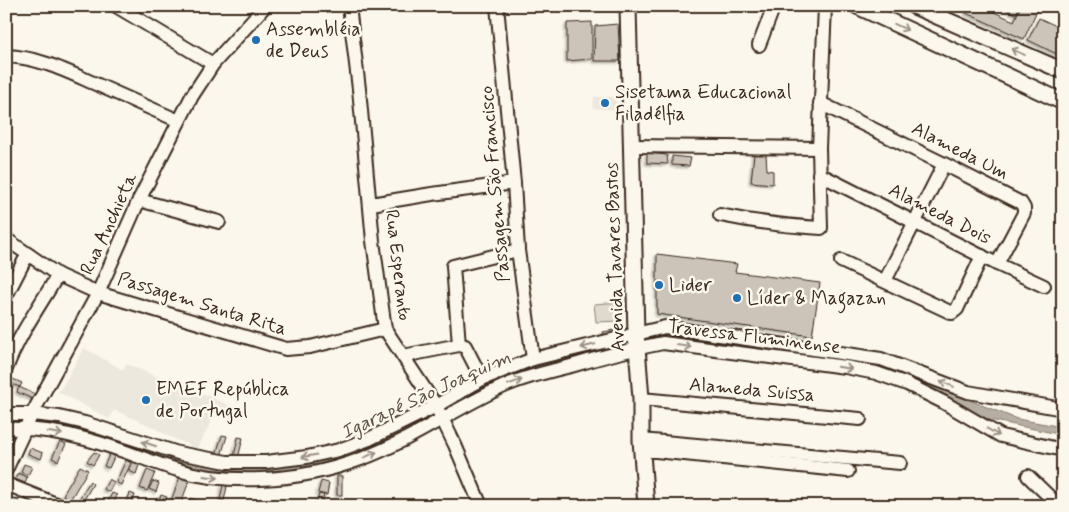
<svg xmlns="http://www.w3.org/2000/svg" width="1069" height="512" font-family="Mynerve,sans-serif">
<defs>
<filter id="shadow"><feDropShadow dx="-2" dy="2" stdDeviation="1" flood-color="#0004"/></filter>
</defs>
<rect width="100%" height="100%" fill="#fbf7ec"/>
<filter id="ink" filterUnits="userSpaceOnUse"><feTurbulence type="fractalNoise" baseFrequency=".02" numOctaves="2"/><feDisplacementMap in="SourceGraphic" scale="10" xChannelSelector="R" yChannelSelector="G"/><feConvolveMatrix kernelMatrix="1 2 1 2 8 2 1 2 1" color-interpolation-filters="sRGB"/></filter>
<g filter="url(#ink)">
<g fill="#ede8dd">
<polygon points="594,97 616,97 617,110 593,108"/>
<polygon points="84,348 123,370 127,364 191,392 193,389 234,408 228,420 215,414 196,452 189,445 170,437 153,427 114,410 109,419 59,392"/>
</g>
<polygon fill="#dfd9ce" stroke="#8d8276" points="621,302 622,321 596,322 594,304"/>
<polygon fill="#b6aea2" stroke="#85796d" points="659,332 886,363 979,404 1017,419 1063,427 1063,435 990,420 906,380 660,339 523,373 380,447 323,466 263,474 216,472 6,427 6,418 66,423 170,455 301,463 465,393 531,362"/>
<g fill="#ccc4b9" stroke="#3b2a1e" filter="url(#shadow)">
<polygon points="969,6 981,6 1014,21 1021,6 1039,6 1024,39 966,13"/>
<polygon points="1000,6 1020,6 1016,14"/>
<polygon points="1039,18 1063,29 1063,57 1028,40"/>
<polygon points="592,22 592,59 567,61 567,23"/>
<polygon points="618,24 620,61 594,61 595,26"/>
<polygon points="647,153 667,155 668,164 647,163"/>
<polygon points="754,154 766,154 767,170 773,171 773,184 751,182"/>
<polygon points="672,156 691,158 689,166 672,165"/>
<polygon points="657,254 737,264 735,272 820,283 812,336 657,314"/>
<polygon points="631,327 631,332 605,339 603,332"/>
<polygon points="6,376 22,383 20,387 6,382"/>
<polygon points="19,387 37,395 35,400 17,392"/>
<polygon points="222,435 227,436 221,456 216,455"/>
<polygon points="238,437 243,438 238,458 234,457"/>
<polygon points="60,441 66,444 58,461 52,458"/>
<polygon points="30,448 43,453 41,459 28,454"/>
<polygon points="94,452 99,455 93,465 87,461"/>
<polygon points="110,453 115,455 109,468 104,466"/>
<polygon points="134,459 140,462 136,474 129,471"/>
<polygon points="126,460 131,463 121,485 116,482"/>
<polygon points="24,464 32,467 28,475 21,472"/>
<polygon points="80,466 88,470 70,500 63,495"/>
<polygon points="147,470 155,473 147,491 140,488"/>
<polygon points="18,473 27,477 25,483 15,479"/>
<rect x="337" y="476" width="5" height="19"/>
<polygon points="180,477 189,481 180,506 169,506"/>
<polygon points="109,479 114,482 109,492 104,489"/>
<polygon points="90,481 93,484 82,503 78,501"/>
<polygon points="153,481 159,483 156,492 149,489"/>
<polygon points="321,481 329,483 327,495 318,493"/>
<polygon points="223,485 227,486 224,501 220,500"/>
<polygon points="112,493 117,495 113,506 106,506"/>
<polygon points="130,493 135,495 131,506 125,506"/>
<polygon points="319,494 324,495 321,506 316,506"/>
<polygon points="161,495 167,497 164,506 156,506"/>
<polygon points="8,496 19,501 17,506 6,506 6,500"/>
<polygon points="191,498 202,502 200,506 188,506"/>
</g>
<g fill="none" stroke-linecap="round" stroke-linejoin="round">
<defs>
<g id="minor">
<polyline points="116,6 213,64"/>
<polyline points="349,6 359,89 373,241 385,329 436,406 455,445 481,506"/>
<polyline points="497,6 514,183 518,250 533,359"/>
<polyline points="759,45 774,6"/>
<path d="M 6,56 C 39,57 68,72 98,85 C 125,97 152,109 179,121"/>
<polyline points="820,103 944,164 1021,203 1024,208 1024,213 997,264"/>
<polyline points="632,146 819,148"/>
<polyline points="819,174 997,264 1044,286"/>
<polyline points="139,200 219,222"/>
<polyline points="371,204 432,194 514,183"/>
<path d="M 720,215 C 753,222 786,226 821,228 L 819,148 L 825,6"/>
<polyline points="6,239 58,275 98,293 286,349 310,347 385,329"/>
<polyline points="841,261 952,313 957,309 982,256"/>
<polyline points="885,281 944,164"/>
<polyline points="6,296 24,261 29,255"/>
<polyline points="459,345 453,266 518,250"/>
<polyline points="403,356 459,345 465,346 482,379"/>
<path d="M 6,369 C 18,336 40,305 58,275"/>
<polyline points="641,399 860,419"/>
<polyline points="6,414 32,414 59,417 85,423 178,453 227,462 266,462 307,457 339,450 369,439 436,406 482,379 533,359 665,327 881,359 968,392 1063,409"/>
<path d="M 6,429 C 33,428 59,432 85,439 C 117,447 147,461 178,470 C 204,478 233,480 261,479 C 294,478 329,471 361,459 C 413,440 458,406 509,384 C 529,376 550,371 571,366 C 601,357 632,349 663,343 L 845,367 L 876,373 L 907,384 L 943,402 L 1001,436 L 1063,450"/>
<polyline points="641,440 900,463"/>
<polyline points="642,451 656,451 848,471"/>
<polyline points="6,470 32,414 98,293 139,200 192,96 213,64 265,6"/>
<polyline points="1028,476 1059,506"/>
<polyline points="6,484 61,506"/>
</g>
<g id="major">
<polyline points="628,6 636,334 641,399 641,440 646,506"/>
<polyline points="857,6 1063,102"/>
<polyline points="914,6 1063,71"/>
</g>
</defs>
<use href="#minor" stroke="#3b2a1e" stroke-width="16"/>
<use href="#major" stroke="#3b2a1e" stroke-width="19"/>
<use href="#minor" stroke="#fbf7ec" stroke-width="12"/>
<use href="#major" stroke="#fbf7ec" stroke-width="15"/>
</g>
<defs><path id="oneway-shaft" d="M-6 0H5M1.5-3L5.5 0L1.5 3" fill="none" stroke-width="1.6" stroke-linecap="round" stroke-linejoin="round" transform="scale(1.25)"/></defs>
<g stroke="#9b9085">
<use href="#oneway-shaft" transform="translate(901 27) rotate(25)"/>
<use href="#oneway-shaft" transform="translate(1018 52) rotate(-156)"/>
<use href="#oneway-shaft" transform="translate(588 346) rotate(166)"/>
<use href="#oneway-shaft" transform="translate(684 346) rotate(8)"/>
<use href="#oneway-shaft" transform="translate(845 368) rotate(9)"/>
<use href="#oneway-shaft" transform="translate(515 382) rotate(-20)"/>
<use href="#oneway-shaft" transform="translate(947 384) rotate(-158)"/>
<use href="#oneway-shaft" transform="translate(993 432) rotate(30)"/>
<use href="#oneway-shaft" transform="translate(55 433) rotate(10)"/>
<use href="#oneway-shaft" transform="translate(149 444) rotate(-162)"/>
<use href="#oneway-shaft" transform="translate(370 455) rotate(-24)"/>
<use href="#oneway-shaft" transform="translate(309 456) rotate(170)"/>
<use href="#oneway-shaft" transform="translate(211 477) rotate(7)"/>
</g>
</g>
<g fill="#1f6fb2" stroke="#fbf7ec" stroke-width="2">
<circle cx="256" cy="40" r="5"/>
<circle cx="605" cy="103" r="5"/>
<circle cx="659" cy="285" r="5"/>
<circle cx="737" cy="298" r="5"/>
<circle cx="146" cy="400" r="5"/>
</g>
<g text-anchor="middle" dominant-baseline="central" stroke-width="5" stroke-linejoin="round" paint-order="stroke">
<g font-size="19" fill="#3b2a1e" stroke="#fbf7ec" text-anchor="start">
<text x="266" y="29">Assembléia<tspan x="266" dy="22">de Deus</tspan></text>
<text x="615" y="92">Sisetama Educacional<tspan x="615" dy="22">Filadélfia</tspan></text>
<text x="669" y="285">Lider</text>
<text x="747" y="298">Líder &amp; Magazan</text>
<text x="156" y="389">EMEF República<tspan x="156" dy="22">de Portugal</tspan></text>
</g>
<g font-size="19" fill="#3b2a1e" stroke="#fbf7ec">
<text transform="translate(960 151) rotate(27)">Alameda Um</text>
<text transform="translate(495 184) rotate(-95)">Passagem São Francisco</text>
<text transform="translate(940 214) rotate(27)">Alameda Dois</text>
<text transform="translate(109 224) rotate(-65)">Rua Anchieta</text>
<text transform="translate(615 257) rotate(-92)">Avenida Tavares Bastos</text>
<text transform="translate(398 265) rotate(83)">Rua Esperanto</text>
<text transform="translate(202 304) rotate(17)">Passagem Santa Rita</text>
<text transform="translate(754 337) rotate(7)">Travessa Fluminense</text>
<text transform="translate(752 390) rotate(5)">Alameda Suissa</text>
</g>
<g font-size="20" font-style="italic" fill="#605246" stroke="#fbf7ec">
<text transform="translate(426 395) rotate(-25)">Igarapé São Joaquim</text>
</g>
</g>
<rect width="1069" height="512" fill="none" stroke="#fbf7ec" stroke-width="25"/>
<rect x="12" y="12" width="1044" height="487" fill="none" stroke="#3b2a1e" stroke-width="2" filter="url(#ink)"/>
</svg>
